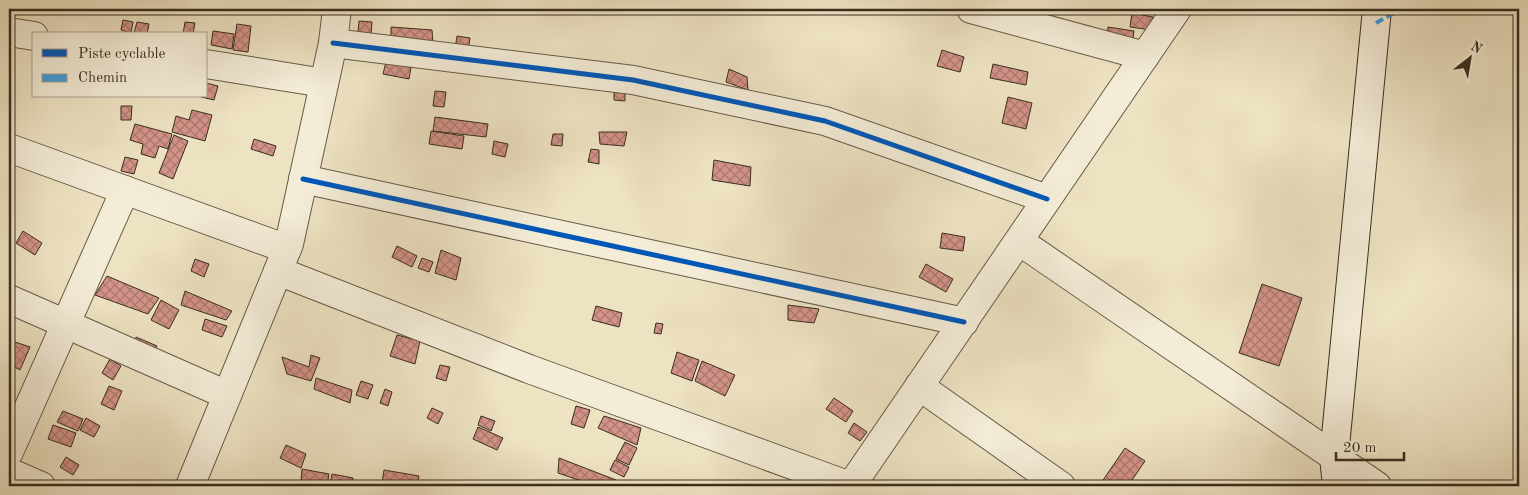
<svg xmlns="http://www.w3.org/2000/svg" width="1528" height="495" font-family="'Old Standard TT',serif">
<defs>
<pattern id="building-cross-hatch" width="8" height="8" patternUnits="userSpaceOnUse" patternTransform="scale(1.25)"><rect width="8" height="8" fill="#d39389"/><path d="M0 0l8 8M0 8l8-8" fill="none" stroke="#ac786f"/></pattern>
</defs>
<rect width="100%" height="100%" fill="#ede2c2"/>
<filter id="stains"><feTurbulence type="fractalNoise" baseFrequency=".004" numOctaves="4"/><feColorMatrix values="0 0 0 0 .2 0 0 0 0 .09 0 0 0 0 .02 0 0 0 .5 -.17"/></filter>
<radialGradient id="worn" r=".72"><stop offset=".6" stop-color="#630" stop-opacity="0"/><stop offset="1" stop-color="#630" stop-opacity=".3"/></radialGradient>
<g fill="url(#building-cross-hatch)" stroke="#392e1f">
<polygon points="1132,13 1153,17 1151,30 1130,27"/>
<polygon points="123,20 133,22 131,33 121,30"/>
<polygon points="359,21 372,22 371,34 358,32"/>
<polygon points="137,22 149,24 147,34 134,33"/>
<polygon points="185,22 195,23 193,34 183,34"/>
<polygon points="237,24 251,26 248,52 233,50"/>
<polygon points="391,27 432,30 433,44 391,40"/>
<polygon points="1108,27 1134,31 1132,46 1106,42"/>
<polygon points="213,31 234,34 232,49 211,45"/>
<polygon points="457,36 470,38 468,51 455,49"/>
<polygon points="942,50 964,57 960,72 937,66"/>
<polygon points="386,62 411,67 409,79 383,74"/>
<polygon points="993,64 1028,72 1026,85 990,78"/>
<polygon points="729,69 747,77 748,90 726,82"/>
<polygon points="206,83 218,86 214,100 201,97 206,96"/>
<polygon points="614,88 625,89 625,101 614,100"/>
<polygon points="435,91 446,92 444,107 433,106"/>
<polygon points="1008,97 1032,103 1026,129 1002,123"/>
<polygon points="121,106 132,106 131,120 121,120"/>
<polygon points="192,110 212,115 205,141 172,132 176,116 189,120"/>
<polygon points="435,117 488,124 486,137 433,131"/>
<polygon points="135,124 172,134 168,149 159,146 155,158 141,154 143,144 130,140"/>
<polygon points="431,131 464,136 462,149 429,144"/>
<polygon points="599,132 627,132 624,146 600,144"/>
<polygon points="553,134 563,134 562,146 551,145"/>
<polygon points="174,135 188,141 173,179 159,173"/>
<polygon points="254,139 276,146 273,156 251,149"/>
<polygon points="494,141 508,144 505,157 492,154"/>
<polygon points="591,149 599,150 599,164 588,162"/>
<polygon points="125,157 138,160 134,174 121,171"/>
<polygon points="714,160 751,167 750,186 712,180"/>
<polygon points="23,231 42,243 35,255 16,243"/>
<polygon points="942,233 965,237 963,251 940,248"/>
<polygon points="397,246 417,256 412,267 392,257"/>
<polygon points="441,250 461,258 456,280 435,273"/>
<polygon points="422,258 433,262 429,272 418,268"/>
<polygon points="195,259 209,264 204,277 191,271"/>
<polygon points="926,264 953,279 946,292 919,277"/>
<polygon points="107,276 159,298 148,314 95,295"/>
<polygon points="1262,284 1302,298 1279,366 1239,353"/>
<polygon points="185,291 232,311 226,320 181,305"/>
<polygon points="161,300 179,310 169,329 151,320"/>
<polygon points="788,305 819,309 814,323 788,320"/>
<polygon points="596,306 622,313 619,327 592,320"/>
<polygon points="205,319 227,326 222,337 202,330"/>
<polygon points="656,323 663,324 661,334 654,333"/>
<polygon points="397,335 420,341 415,364 390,356"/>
<polygon points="136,337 157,346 151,357 134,347"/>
<polygon points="9,340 30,347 20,370 9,364"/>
<polygon points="677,352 699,360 692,381 671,373"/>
<polygon points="311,355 320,358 311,381 287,374 282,357 309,367"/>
<polygon points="110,359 121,366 113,380 102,373"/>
<polygon points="702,361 735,375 725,396 695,381"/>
<polygon points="440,365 450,367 446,381 436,378"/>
<polygon points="316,378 352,390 350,403 314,389"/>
<polygon points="361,381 373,385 368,399 356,395"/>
<polygon points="109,386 122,391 114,410 101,404"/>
<polygon points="385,389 392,392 388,406 380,403"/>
<polygon points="834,398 853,411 846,422 826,409"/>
<polygon points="576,406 590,410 584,428 571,424"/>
<polygon points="432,408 443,413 438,424 427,418"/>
<polygon points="63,411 83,419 78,431 57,422"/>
<polygon points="481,416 495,421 491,431 478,425"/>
<polygon points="604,416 641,428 637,445 598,428"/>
<polygon points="86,418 100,426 94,437 80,430"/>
<polygon points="854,423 867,432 860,441 848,433"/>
<polygon points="53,425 76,433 71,447 48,439"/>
<polygon points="478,427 503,438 497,450 473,439"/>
<polygon points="625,442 637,448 629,465 616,459"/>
<polygon points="286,445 306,454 301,468 280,458"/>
<polygon points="1125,448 1145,461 1128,486 1099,486"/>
<polygon points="66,457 79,465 73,475 60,467"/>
<polygon points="559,458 616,480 615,486 596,486 558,473"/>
<polygon points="615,460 629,467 624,477 610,470"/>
<polygon points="302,469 329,474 327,486 301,482"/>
<polygon points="384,470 419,476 417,486 398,486 382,483"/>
<polygon points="332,474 353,478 352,486 330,485"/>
<polygon points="737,480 752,484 751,486 734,486"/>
</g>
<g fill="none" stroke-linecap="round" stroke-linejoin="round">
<defs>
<g id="street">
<polyline points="971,9 1145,56"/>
<polyline points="9,32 34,36"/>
<polyline points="333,43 633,80 825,121 1047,199"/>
<polyline points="206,64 324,83"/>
<polyline points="9,148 287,249"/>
<polyline points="303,179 964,322"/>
<polyline points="1019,241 1377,486"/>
<polyline points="278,271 529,369 850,486"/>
<polyline points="9,299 227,395"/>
<polyline points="919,386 1061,486"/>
<polyline points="9,452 125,190"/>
<polyline points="9,472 41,486"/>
<polyline points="190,486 289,244 333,43 337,9"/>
<polyline points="851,486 1177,9"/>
</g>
<polyline id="secondary" points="1337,486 1334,457 1377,9"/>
</defs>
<use href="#street" stroke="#665b48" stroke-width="30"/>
<use href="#secondary" stroke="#392e1f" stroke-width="30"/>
<use href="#street" stroke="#f3ecd7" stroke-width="28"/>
<use href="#secondary" stroke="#f3ecd7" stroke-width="28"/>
<g stroke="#3e9de0" stroke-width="4" stroke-dasharray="8 4" stroke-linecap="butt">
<polyline points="1518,9 1519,10"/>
<polyline points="1376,23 1401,9"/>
</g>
<defs>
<g id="cycleway">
<polyline points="333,43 633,80 825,121 1047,199"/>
<polyline points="303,179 964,322"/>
</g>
</defs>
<use href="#cycleway" stroke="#f3ecd7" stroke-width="8"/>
<use href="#cycleway" stroke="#0057b8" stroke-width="5"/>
</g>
<rect width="1528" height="495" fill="none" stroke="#ede2c2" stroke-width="30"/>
<rect x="10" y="10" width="1508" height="475" fill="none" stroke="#392e1f" stroke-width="2.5"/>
<rect x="15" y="15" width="1498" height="465" fill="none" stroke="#392e1f"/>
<rect x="32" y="32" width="175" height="65" fill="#f3ecd7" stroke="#a9a08d"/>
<rect x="42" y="49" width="25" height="8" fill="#0057b8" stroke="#a9a08d"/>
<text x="78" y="58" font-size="15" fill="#392e1f">Piste cyclable</text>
<rect x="42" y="74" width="25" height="8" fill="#3e9de0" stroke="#a9a08d"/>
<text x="78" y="82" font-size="15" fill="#392e1f">Chemin</text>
<g transform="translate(1470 58) rotate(31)" stroke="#f3ecd7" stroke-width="4" paint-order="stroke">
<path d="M0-4L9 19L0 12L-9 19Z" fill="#392e1f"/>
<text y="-8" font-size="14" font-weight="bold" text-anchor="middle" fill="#392e1f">N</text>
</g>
<path d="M1336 452v8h68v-8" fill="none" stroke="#392e1f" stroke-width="2.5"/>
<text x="1343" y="452" font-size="15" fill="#392e1f" stroke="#f3ecd7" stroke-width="4" paint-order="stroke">20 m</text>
<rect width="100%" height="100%" filter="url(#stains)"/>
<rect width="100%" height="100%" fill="url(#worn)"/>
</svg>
